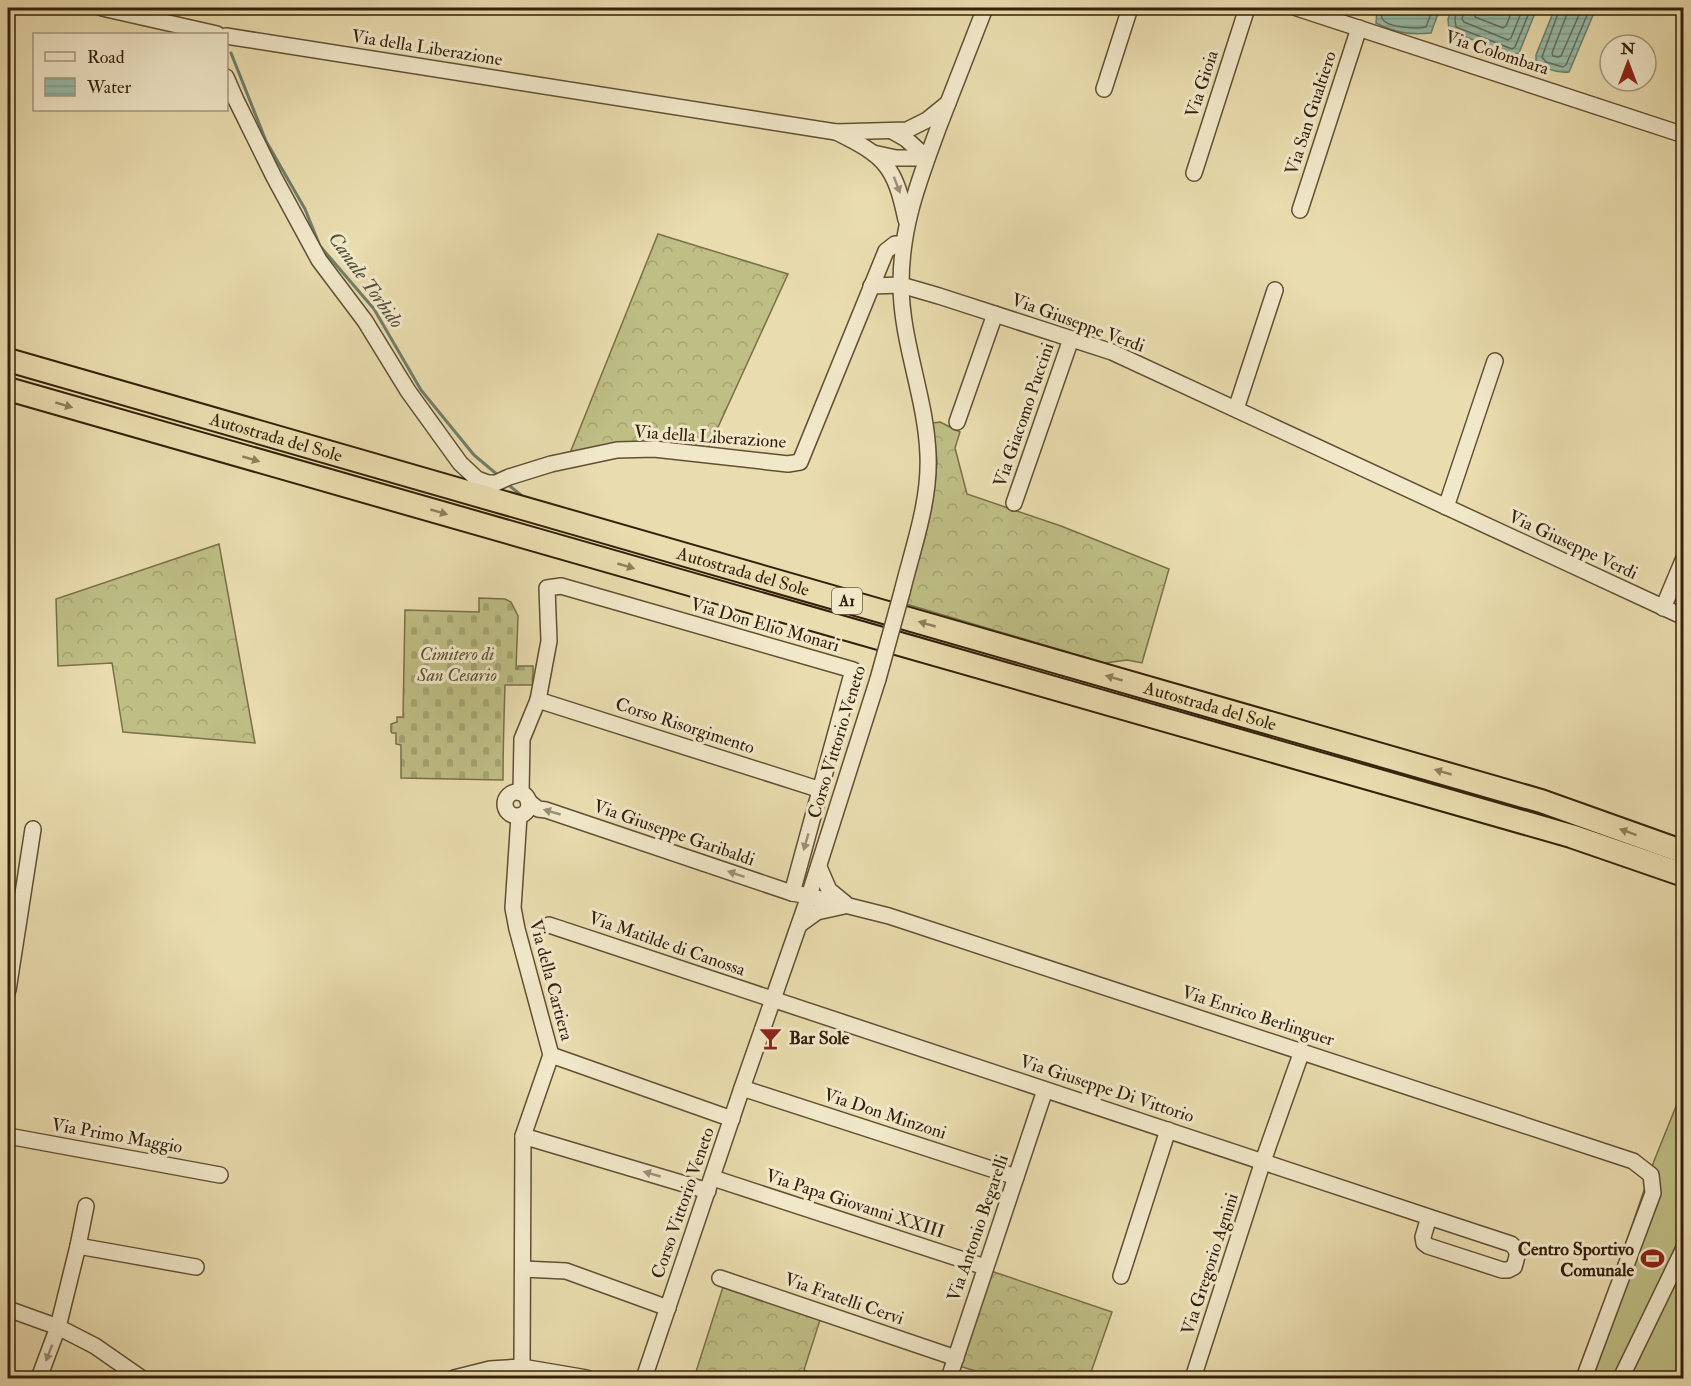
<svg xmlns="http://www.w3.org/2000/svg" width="1691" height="1386" font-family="'IM FELL Double Pica',serif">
<defs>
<pattern id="forest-crowns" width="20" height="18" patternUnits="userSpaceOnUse" patternTransform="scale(1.5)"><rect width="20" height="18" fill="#bebe85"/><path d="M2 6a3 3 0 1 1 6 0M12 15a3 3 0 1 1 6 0" fill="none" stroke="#a4a372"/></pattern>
<pattern id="cemetery-stones" width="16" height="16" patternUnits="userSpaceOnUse" patternTransform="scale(1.5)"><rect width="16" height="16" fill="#bebe85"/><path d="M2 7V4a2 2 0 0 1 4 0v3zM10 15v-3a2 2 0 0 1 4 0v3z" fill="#a4a372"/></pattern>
<pattern id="water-rules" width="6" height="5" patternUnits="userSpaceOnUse" patternTransform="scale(1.5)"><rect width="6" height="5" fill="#97bcaa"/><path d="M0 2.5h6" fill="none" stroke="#83a191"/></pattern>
</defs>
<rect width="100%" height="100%" fill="#e9dcae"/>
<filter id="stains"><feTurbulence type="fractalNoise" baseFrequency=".00333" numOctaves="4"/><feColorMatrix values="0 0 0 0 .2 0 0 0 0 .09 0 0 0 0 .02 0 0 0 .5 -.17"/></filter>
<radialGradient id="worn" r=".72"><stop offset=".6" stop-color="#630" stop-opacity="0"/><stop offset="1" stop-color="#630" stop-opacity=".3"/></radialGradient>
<g fill="url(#forest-crowns)" stroke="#796f48" stroke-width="1.5">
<polygon points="658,234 788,274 708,449 570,453"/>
<polygon points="940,422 960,432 955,448 967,494 1061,526 1169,569 1142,663 1127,660 1105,663 906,604 932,505 935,485 937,462 933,423"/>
<polygon points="219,544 255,743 123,732 112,663 58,666 56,599"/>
<polygon points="991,1271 1112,1312 1089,1378 999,1378 959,1366"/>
<polygon points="723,1287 820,1320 804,1370 812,1374 811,1378 694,1378"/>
</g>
<path fill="url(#cemetery-stones)" stroke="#796f48" stroke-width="1.5" d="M 479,598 L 505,599 L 511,602 L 518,616 L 516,669 L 518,669 L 518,666 L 533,666 L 533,685 L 505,685 C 504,717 503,748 503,780 L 401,778 L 401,745 L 396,744 L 396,733 L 392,733 L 391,731 L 391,724 L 397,722 L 397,717 L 403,717 L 405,610 L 479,612 Z"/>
<polygon fill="#bebe85" stroke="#796f48" stroke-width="1.5" points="1683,1089 1683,1378 1580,1378 1654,1161"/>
<g fill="url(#water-rules)" stroke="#6f7e6a" stroke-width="1.5">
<path d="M 1377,8 L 1440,8 L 1431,33 C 1410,35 1395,33 1376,23 Z"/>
<polygon points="1452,8 1537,8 1519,53 1512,56 1449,30 1448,19"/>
<path d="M 1555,8 L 1596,8 L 1569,72 C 1557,73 1545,69 1536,61 L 1536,55 Z"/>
</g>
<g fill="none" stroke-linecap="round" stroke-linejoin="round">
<g stroke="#666e5a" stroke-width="1.5">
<path d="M 1383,8 C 1382,11 1381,15 1382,18 C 1386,28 1418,29 1426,27 L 1433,8"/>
<polyline points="1457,8 1455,19 1456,27 1512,49 1515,47 1531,8"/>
<polyline points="1465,8 1462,19 1464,22 1508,40 1511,38 1523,8"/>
<polyline points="1474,8 1475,17 1503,28 1506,26 1513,8"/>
<polyline points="1560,8 1542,57 1546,62 1563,67 1566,65 1590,8"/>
<polyline points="1568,8 1567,14 1552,53 1553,56 1558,57 1561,56 1582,8"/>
</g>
<g stroke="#6f7e6a" stroke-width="3">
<polyline points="231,53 266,141 305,209 320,246 374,309 421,390 474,455 499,476"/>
<polyline points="506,483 521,495"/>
</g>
<defs>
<g id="minor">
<polyline points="102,8 217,34"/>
<polyline points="1297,8 1684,135"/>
<polyline points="226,36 836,132 907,130 927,120 948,103"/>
<polyline points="226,77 236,100 274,177 319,260 365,321 408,391 460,463 477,479 488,483 496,483 509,477 551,464 617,450 654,449 788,464 800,462 886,251 895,244 903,244"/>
<polyline points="1104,89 1130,8"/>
<polyline points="892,131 906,139 927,158"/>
<path d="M 836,132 C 885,156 895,166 906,220"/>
<polyline points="873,153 896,158 927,158"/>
<polyline points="1194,173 1247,8"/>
<polyline points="1300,210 1359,28"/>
<polyline points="871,286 901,285 939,296 1112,352 1684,617"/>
<polyline points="1236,409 1275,290"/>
<polyline points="957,422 995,314"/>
<polyline points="1014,503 1071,339"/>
<polyline points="1446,507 1495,361"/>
<path d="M 902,592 C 913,547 930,502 928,455 C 926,397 901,342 901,284 C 901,225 919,181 939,126 C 954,87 970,47 985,8"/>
<polyline points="1663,608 1684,558"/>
<polyline points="538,700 821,790"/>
<circle cx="517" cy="804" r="12"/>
<polyline points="521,793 522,739 538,700 549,641 547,588 561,586 853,670 792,893"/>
<polyline points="528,801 538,809 546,810 792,893 809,896 889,916 1633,1161 1651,1175 1653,1193 1584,1378"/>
<polyline points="519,816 513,908 517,929 551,1055 523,1136 522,1367"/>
<polyline points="819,867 829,890 845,903"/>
<path d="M 549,925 C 842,1023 1136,1118 1429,1217 L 1423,1237 L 1424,1243 L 1428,1246 L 1502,1270 L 1508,1270 L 1514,1267 C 1517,1257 1520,1251 1511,1244 L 1429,1217"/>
<polyline points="799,925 817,912 844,906"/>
<polyline points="8,990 33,829"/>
<polyline points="551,1055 732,1119"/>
<polyline points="742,1088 1016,1177"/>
<polyline points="8,1136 220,1175"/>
<polyline points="523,1136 708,1191"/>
<polyline points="713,1178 985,1267"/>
<polyline points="78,1246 196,1267"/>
<polyline points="523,1269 566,1271 668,1308"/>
<polyline points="1121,1276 1168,1130"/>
<polyline points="720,1278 956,1358"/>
<polyline points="8,1309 58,1327 95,1346 141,1378"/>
<polyline points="39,1378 58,1327 78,1246 86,1206"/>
<polyline points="454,1378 490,1369 522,1367 587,1378"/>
<polyline points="644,1378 742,1088 809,896 878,679"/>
<polyline points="949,1378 1045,1090"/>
<polyline points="1193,1378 1263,1161 1302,1051"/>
<polyline points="1621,1378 1684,1248"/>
</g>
<g id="highway">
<path id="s1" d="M 8,360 L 1541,801 L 1684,852"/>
<polyline points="8,389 1571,836 1684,875"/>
</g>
</defs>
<use href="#minor" stroke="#614f33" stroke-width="18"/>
<use href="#highway" stroke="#34200a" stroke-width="26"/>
<use href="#minor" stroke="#f1e8ca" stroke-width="15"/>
<use href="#highway" stroke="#e9dcae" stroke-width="22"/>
<defs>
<polyline id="minor-bridge" points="878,679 902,592"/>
</defs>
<use href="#minor-bridge" stroke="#614f33" stroke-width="18" stroke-linecap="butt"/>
<use href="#minor-bridge" stroke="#f1e8ca" stroke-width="15"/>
</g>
<defs><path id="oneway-solid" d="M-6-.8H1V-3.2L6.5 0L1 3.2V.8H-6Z" transform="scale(1.5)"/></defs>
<g fill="#9c8e74">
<use href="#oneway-solid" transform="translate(897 185) rotate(69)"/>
<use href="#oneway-solid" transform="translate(552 812) rotate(-164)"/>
<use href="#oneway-solid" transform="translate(806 842) rotate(106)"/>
<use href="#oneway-solid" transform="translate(736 874) rotate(-161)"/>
<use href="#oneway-solid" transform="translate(652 1174) rotate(-164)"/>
<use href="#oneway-solid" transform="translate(49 1353) rotate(111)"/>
</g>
<g fill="#8e7e5c">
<use href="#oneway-solid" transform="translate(64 405) rotate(16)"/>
<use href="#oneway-solid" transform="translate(251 459) rotate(16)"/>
<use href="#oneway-solid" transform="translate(439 512) rotate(16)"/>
<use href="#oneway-solid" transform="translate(626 566) rotate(16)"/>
<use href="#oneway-solid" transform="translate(927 624) rotate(-164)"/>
<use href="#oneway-solid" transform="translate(1114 678) rotate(-164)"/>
<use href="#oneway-solid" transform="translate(1443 772) rotate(-164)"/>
<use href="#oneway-solid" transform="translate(1628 832) rotate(-160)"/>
</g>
<defs>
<symbol id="bar-bare" viewBox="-9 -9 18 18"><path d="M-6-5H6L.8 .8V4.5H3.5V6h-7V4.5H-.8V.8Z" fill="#8f2418" stroke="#f1e8ca" stroke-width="2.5" paint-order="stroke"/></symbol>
<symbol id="stadium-bare" viewBox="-9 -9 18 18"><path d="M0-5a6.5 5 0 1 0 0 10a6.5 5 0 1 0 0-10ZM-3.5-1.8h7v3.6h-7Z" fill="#8f2418" stroke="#f1e8ca" stroke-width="2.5" paint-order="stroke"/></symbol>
</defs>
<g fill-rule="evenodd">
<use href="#bar-bare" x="754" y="1022" width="33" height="33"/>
<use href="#stadium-bare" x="1636" y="1242" width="33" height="33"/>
</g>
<g text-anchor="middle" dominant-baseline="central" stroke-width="6" stroke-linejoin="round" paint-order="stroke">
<rect fill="#f1e8ca" stroke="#6d5c44" stroke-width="1.5" x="832" y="588" width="30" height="26" rx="4.5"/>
<g font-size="16" font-weight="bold" fill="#34200a">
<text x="847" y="601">A1</text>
</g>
<g font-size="18" fill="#34200a" stroke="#f1e8ca">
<text transform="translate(427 48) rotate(9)">Via della Liberazione</text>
<text transform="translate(1497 53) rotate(18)">Via Colombara</text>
<text transform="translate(1202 84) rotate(-72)">Via Gioia</text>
<text transform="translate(1311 113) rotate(-72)">Via San Gualtiero</text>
<text transform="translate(1078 323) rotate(20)">Via Giuseppe Verdi</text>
<text transform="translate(1024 415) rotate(-71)">Via Giacomo Puccini</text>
<text stroke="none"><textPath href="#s1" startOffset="279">Autostrada del Sole</textPath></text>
<text transform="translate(710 437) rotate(4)">Via della Liberazione</text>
<text transform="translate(1573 545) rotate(25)">Via Giuseppe Verdi</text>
<text stroke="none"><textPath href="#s1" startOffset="765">Autostrada del Sole</textPath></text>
<text transform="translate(765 625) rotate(16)">Via Don Elio Monari</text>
<text stroke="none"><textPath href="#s1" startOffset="1251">Autostrada del Sole</textPath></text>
<text transform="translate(685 726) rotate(18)">Corso Risorgimento</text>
<text transform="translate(837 742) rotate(-73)">Corso Vittorio Veneto</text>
<text transform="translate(674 833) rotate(19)">Via Giuseppe Garibaldi</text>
<text transform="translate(667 944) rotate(19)">Via Matilde di Canossa</text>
<text transform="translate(551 980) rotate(75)">Via della Cartiera</text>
<text transform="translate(1258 1016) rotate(18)">Via Enrico Berlinguer</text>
<text transform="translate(1107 1089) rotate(18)">Via Giuseppe Di Vittorio</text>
<text transform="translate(885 1114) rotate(18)">Via Don Minzoni</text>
<text transform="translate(117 1136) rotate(10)">Via Primo Maggio</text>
<text transform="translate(683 1203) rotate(-71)">Corso Vittorio Veneto</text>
<text transform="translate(855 1204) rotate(18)">Via Papa Giovanni XXIII</text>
<text transform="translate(978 1228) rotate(-71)">Via Antonio Begarelli</text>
<text transform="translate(1210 1264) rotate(-72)">Via Gregorio Agnini</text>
<text transform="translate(844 1299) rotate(19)">Via Fratelli Cervi</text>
</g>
<g font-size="18" font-style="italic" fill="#5d4f2f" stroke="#f1e8ca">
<text x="457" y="654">Cimitero di<tspan x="457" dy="21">San Cesario</tspan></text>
</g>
<g font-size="18" font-weight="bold" fill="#34200a" stroke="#f1e8ca" text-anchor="start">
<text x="789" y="1038">Bar Sole</text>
<text x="1634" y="1249" text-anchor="end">Centro Sportivo<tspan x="1634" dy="21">Comunale</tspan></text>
</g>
<g font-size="20" font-style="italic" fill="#524f3a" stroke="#f1e8ca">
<text transform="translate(366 280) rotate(54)">Canale Torbido</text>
</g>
</g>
<rect width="1691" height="1386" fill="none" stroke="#e9dcae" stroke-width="30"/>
<rect x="9" y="9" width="1673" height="1368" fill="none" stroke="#34200a" stroke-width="3"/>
<rect x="15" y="15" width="1661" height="1356" fill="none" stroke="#34200a" stroke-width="1.5"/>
<rect x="33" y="33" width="195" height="78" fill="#f1e8ca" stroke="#a5987d" stroke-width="1.5"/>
<rect x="45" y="52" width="30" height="9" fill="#f1e8ca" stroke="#a5987d" stroke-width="1.5"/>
<text x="87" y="63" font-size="18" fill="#34200a">Road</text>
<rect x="45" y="78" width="30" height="18" fill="url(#water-rules)" stroke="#a5987d" stroke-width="1.5"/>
<text x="87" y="93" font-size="18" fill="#34200a">Water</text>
<g transform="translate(1628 63)"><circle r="28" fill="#f1e8ca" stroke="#a5987d" stroke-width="1.5"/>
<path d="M0-4.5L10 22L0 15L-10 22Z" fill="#8f2418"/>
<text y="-9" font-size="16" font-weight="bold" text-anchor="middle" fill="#34200a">N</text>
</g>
<rect width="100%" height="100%" filter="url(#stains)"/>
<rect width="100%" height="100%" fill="url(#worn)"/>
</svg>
